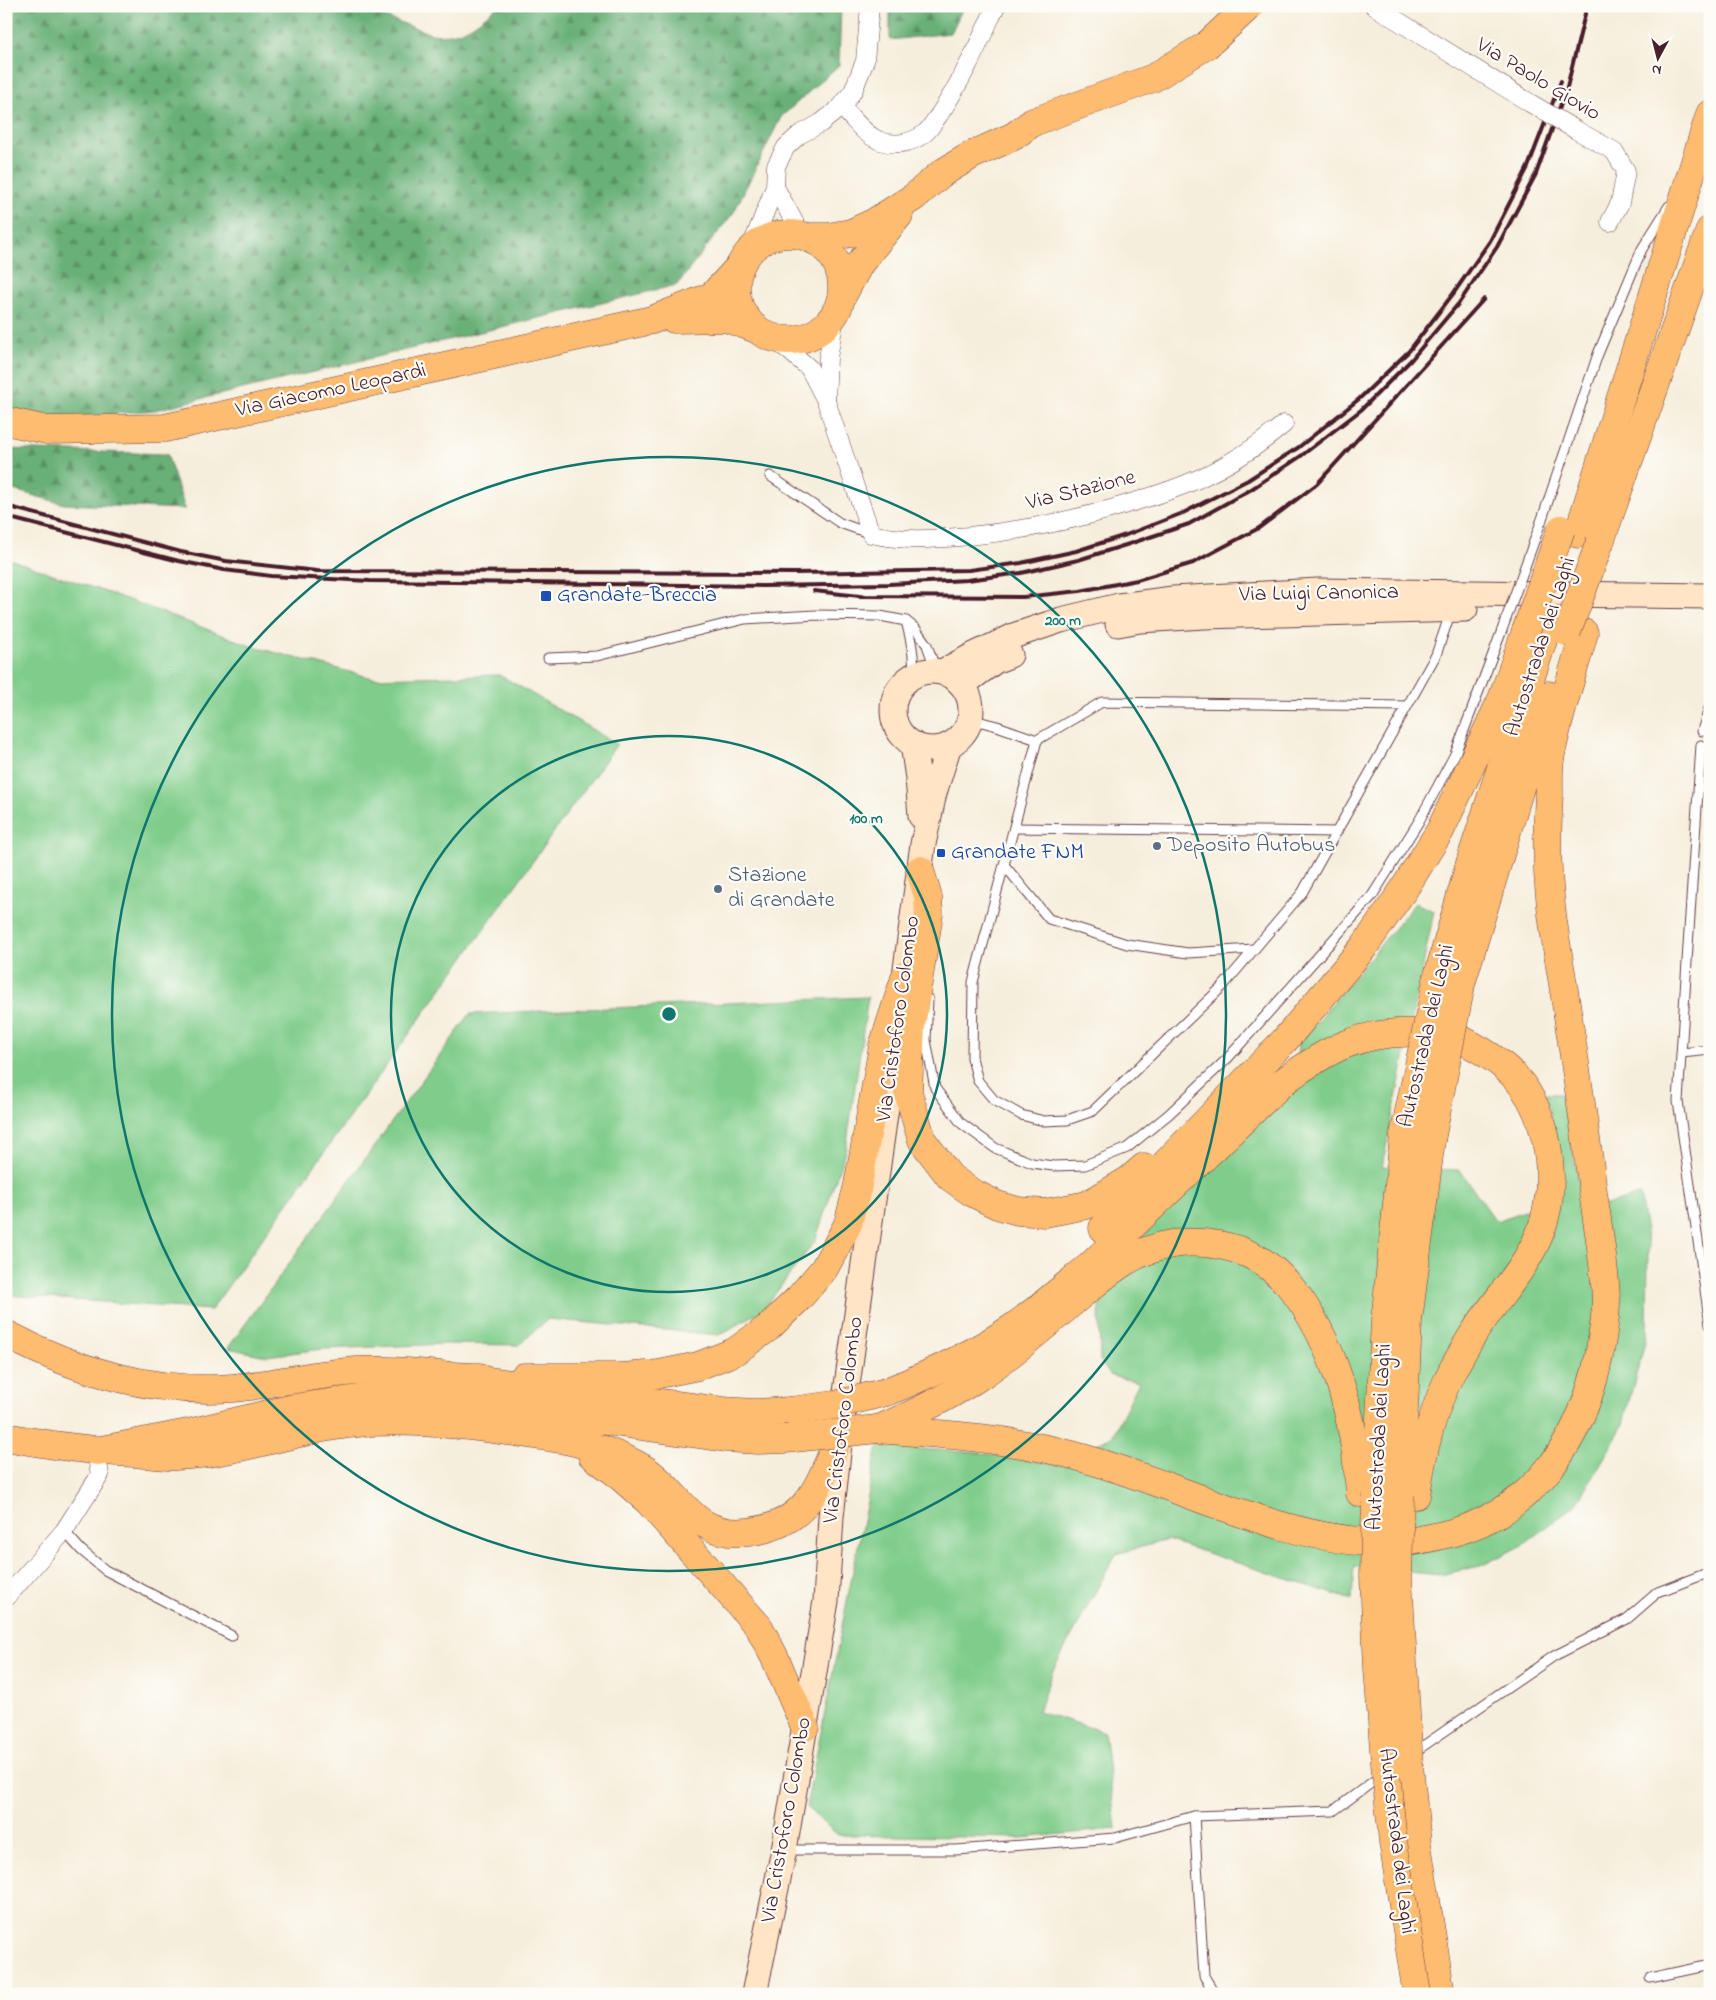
<svg xmlns="http://www.w3.org/2000/svg" width="1716" height="2000" font-family="'Indie Flower',sans-serif">
<defs>
<pattern id="forest-firs" width="22" height="20" patternUnits="userSpaceOnUse" patternTransform="scale(1.25)"><rect width="22" height="20" fill="#68b077"/><path d="M5 1l3.5 6h-7zM16 11l3.5 6h-7z" fill="#588f62"/></pattern>
</defs>
<rect width="100%" height="100%" fill="#fdfcf7"/>
<filter id="ink" filterUnits="userSpaceOnUse"><feTurbulence type="fractalNoise" baseFrequency=".02" numOctaves="2"/><feDisplacementMap in="SourceGraphic" scale="10" xChannelSelector="R" yChannelSelector="G"/><feConvolveMatrix kernelMatrix="1 2 1 2 8 2 1 2 1" color-interpolation-filters="sRGB"/></filter>
<filter id="wash" filterUnits="userSpaceOnUse"><feTurbulence type="fractalNoise" baseFrequency=".0096" numOctaves="4" result="noise"/><feDisplacementMap in="SourceGraphic" scale="20" xChannelSelector="R" yChannelSelector="G"/><feGaussianBlur stdDeviation="1.12" result="paint"/><feColorMatrix in="noise" values="0 0 0 0 0 0 0 0 0 0 0 0 0 0 0 0 0 1.4 0 .05"/><feComposite in="paint" operator="in"/></filter>
<g filter="url(#wash)">
<rect width="100%" height="100%" fill="#f6eedc"/>
<g fill="#80cd8b" stroke="#65765b">
<polygon points="6,558 129,600 254,647 373,678 500,675 617,744 211,1310 6,1295"/>
<polygon points="1415,903 1434,911 1382,1167 1460,1170 1496,1221 1528,1210 1557,1212 1562,1162 1545,1094 1561,1094 1585,1211 1640,1195 1648,1245 1647,1334 1622,1427 1577,1504 1526,1543 1481,1566 1440,1575 1354,1567 1352,1600 1167,1540 1116,1554 1053,1670 1038,1711 1104,1732 1116,1829 1021,1838 838,1835 806,1807 878,1446 980,1453 1054,1464 1112,1437 1139,1382 1111,1376 1100,1361 1099,1302 1131,1240 1297,1078 1299,1044"/>
<polygon points="868,997 846,1149 815,1241 763,1310 719,1335 548,1319 519,1345 447,1344 323,1349 266,1356 228,1348 470,1014"/>
</g>
<g fill="url(#forest-firs)" stroke="#596851">
<path d="M 6,6 L 355,6 L 432,34 C 462,38 476,23 498,6 L 841,6 L 839,65 L 781,117 L 734,212 L 677,285 L 155,410 L 58,419 L 6,408 Z"/>
<polygon points="890,6 964,6 951,33 890,40"/>
<polygon points="6,449 167,454 185,509 64,504 6,488"/>
</g>
</g>
<g filter="url(#ink)">
<g fill="none" stroke-linecap="round" stroke-linejoin="round">
<defs>
<g id="lane">
<polyline points="770,476 840,523 871,534"/>
<polyline points="1541,522 1598,354 1642,249 1669,206"/>
<path d="M 906,621 C 911,640 915,657 913,677"/>
<polyline points="548,658 597,656 745,619 816,615 880,616 906,621 915,628 927,645 936,671"/>
<polyline points="970,719 997,726 1037,740 973,982 972,1058 978,1081 994,1100 1021,1115 1044,1121 1067,1120 1093,1111 1223,986 1302,893 1436,655 1451,611"/>
<polyline points="1702,731 1710,705"/>
<polyline points="1037,740 1102,702 1407,706"/>
<polyline points="1701,745 1678,1101 1710,1325"/>
<polyline points="1014,828 1337,832"/>
<polyline points="1005,866 1049,919 1127,944 1188,953 1254,949"/>
<polyline points="928,999 926,1040 935,1088 961,1123 995,1148 1032,1163 1053,1166 1085,1165 1127,1148 1169,1114 1227,1059 1372,896 1419,821 1455,754 1502,630"/>
<polyline points="1682,1053 1710,1050"/>
<polyline points="64,1531 81,1550 105,1570 232,1636"/>
<polyline points="1413,1753 1554,1656 1627,1619 1658,1592 1710,1572"/>
<polyline points="1194,1816 1333,1811 1382,1775"/>
<polyline points="785,1850 956,1850 1115,1838 1194,1816 1204,1976 1215,1994"/>
<polyline points="1650,1978 1710,1965"/>
</g>
<g id="street">
<polyline points="1374,6 1530,103"/>
<path d="M 841,107 C 854,118 862,133 878,140 C 893,147 913,143 925,133 C 930,129 935,120 939,115 C 962,81 979,43 996,6"/>
<polyline points="1576,130 1614,151 1626,171 1620,203 1610,222"/>
<polyline points="775,187 801,234"/>
<polyline points="750,250 775,187 776,166 786,147 799,135 821,123 841,107 853,91 865,61 870,6"/>
<path d="M 767,336 L 787,349 L 809,368 L 826,401 L 871,534 C 906,542 934,539 969,536 C 1027,530 1082,519 1137,501 C 1157,495 1178,488 1198,479 C 1229,465 1257,447 1284,424"/>
<polyline points="826,401 828,358 836,311"/>
<polyline points="6,1598 64,1531 100,1475 96,1451"/>
</g>
<g id="secondary">
<polyline points="1118,624 1140,620 1204,616 1465,609"/>
<circle cx="932" cy="710" r="39"/>
<polyline points="942,672 974,655 1016,635 1061,620 1119,606 1173,599 1318,591 1710,596"/>
<polyline points="962,685 995,661 1010,655"/>
<polyline points="913,744 918,778 921,816"/>
<polyline points="903,990 923,844 934,793 949,745"/>
<polyline points="754,1994 784,1850 826,1601 831,1517 840,1435 890,1079"/>
</g>
<g id="primary">
<circle cx="789" cy="287" r="53"/>
<polyline points="808,237 828,237 851,233 873,223 914,197 942,173 972,155 1014,136 1033,122 1153,78 1207,45 1249,6"/>
<polyline points="841,298 860,263 899,215"/>
<polyline points="674,319 726,318 754,328"/>
<polyline points="6,421 47,430 165,428 652,320 712,296 739,267"/>
<path d="M 6,1334 C 75,1371 154,1394 233,1388 C 274,1384 315,1374 357,1371 C 397,1368 438,1377 479,1377"/>
<polyline points="524,1377 622,1377 659,1374 698,1366 734,1352 768,1328 799,1298 824,1269 848,1224 858,1185 883,1046 906,975"/>
<path d="M 6,1437 C 49,1445 91,1451 134,1453 C 148,1454 162,1457 176,1456 C 242,1454 305,1425 371,1422 C 435,1419 497,1429 560,1439 C 591,1445 619,1453 646,1470 C 683,1495 692,1538 748,1532 C 809,1525 819,1484 840,1435"/>
<polyline points="592,1455 615,1472 648,1501 759,1627 775,1658 805,1727"/>
</g>
<g id="highway">
<polyline points="1578,534 1710,114"/>
<polyline points="1600,542 1710,230"/>
<polyline points="920,870 928,897 929,914 911,1026 908,1092 922,1140 950,1177 971,1192 997,1205 1018,1211 1045,1213 1087,1205 1129,1180 1144,1167"/>
<polyline points="1438,976 1473,853 1546,631"/>
<polyline points="1461,984 1548,695"/>
<polyline points="1103,1228 1284,1041 1363,948 1404,889 1440,831 1502,699 1526,631"/>
<polyline points="456,1377 723,1411 755,1413 790,1411"/>
<path d="M 886,1392 C 931,1374 975,1354 1015,1326 C 1041,1307 1065,1286 1090,1266 L 1283,1082 C 1326,1050 1362,1030 1417,1033 C 1432,1033 1448,1034 1462,1040 C 1484,1051 1507,1065 1522,1085 C 1551,1125 1558,1187 1540,1233 C 1525,1270 1495,1300 1474,1333 C 1466,1345 1460,1357 1453,1369 C 1432,1410 1423,1450 1416,1495"/>
<path d="M 883,1427 C 918,1412 951,1396 983,1374 C 1017,1351 1048,1323 1080,1296 C 1101,1279 1125,1257 1152,1249 C 1173,1242 1197,1241 1219,1245 C 1248,1250 1269,1263 1289,1285 C 1336,1342 1355,1421 1360,1493"/>
<path d="M 877,1429 C 943,1434 1008,1438 1072,1455 C 1175,1482 1281,1542 1389,1543 C 1410,1543 1431,1538 1451,1533 C 1536,1510 1582,1439 1599,1356 C 1602,1339 1606,1319 1606,1301 C 1605,1265 1598,1228 1593,1192 C 1585,1127 1575,1062 1565,997 C 1560,964 1553,930 1550,896 C 1546,862 1547,828 1549,794 C 1549,781 1548,767 1551,754 C 1559,714 1573,673 1584,633"/>
<polyline points="96,1451 188,1433 293,1408 372,1397 410,1396 457,1400 726,1438 758,1440 785,1439"/>
<polyline points="1376,1495 1385,1322 1404,1135"/>
<polyline points="1400,1495 1408,1321 1431,1140"/>
<polyline points="1409,1765 1417,1844 1441,1994"/>
</g>
</defs>
<use href="#lane" stroke="#643e46" stroke-width="11"/>
<use href="#street" stroke="#643e46" stroke-width="19"/>
<use href="#secondary" stroke="#643e46" stroke-width="27"/>
<use href="#primary" stroke="#643e46" stroke-width="29"/>
<use href="#highway" stroke="#643e46" stroke-width="29"/>
<use href="#lane" stroke="#fff" stroke-width="9"/>
<use href="#street" stroke="#fff" stroke-width="18"/>
<use href="#secondary" stroke="#ffe4c6" stroke-width="25"/>
<use href="#primary" stroke="#febc70" stroke-width="28"/>
<use href="#highway" stroke="#febc70" stroke-width="28"/>
<g stroke="#4a1f2b" stroke-width="4">
<polyline points="6,506 181,552 226,561 317,571 795,573 969,570 1021,563 1076,551 1126,535 1183,513 1248,480 1299,447 1359,399 1409,351 1453,294 1490,241 1528,167 1561,81"/>
<polyline points="6,517 179,561 224,570 271,576 370,581 764,586 889,584 967,580 1021,573 1078,560 1129,544 1189,524 1250,490 1301,456 1361,410 1411,360 1459,303 1497,247 1536,174 1567,87 1587,6"/>
<polyline points="814,591 860,596 1023,597 1080,591 1137,580 1193,563 1259,528 1317,484 1484,299"/>
</g>
<defs>
<polyline id="lane-bridge" points="1502,630 1541,522"/>
<polyline id="street-bridge" points="1530,103 1576,130"/>
<g id="highway-bridge">
<polyline points="1526,631 1561,529"/>
<polyline points="1567,632 1600,542"/>
<polyline points="1404,1135 1438,976"/>
<polyline points="1431,1140 1461,984"/>
<polyline points="790,1411 835,1405 886,1392"/>
<polyline points="785,1439 877,1429"/>
<polyline points="1376,1495 1374,1576 1378,1668 1385,1763 1393,1842 1417,1994"/>
<polyline points="1400,1495 1398,1577 1409,1765"/>
</g>
</defs>
<use href="#lane-bridge" stroke="#643e46" stroke-width="11" stroke-linecap="butt"/>
<use href="#street-bridge" stroke="#643e46" stroke-width="19" stroke-linecap="butt"/>
<use href="#highway-bridge" stroke="#643e46" stroke-width="29" stroke-linecap="butt"/>
<use href="#lane-bridge" stroke="#fff" stroke-width="9"/>
<use href="#street-bridge" stroke="#fff" stroke-width="18"/>
<use href="#highway-bridge" stroke="#febc70" stroke-width="28"/>
</g>
</g>
<g fill="none" stroke="#0f766e" stroke-width="2.5">
<circle cx="669" cy="1014" r="278"/>
<circle cx="669" cy="1014" r="557"/>
</g>
<g fill="#1a4fb4" stroke="#fdfcf7" stroke-width="2">
<rect x="540" y="590" width="12" height="12" rx="2.5"/>
<rect x="936" y="848" width="10" height="10" rx="2.5"/>
</g>
<g fill="#5c6f8a" stroke="#fdfcf7" stroke-width="2">
<circle cx="1157" cy="846" r="5"/>
<circle cx="718" cy="889" r="5"/>
</g>
<g text-anchor="middle" dominant-baseline="central" stroke-width="4.5" stroke-linejoin="round" paint-order="stroke">
<g font-size="22" fill="#4a1f2b" stroke="#fdfcf7">
<text transform="translate(1538 80) rotate(31)">Via Paolo Giovio</text>
<text transform="translate(331 391) rotate(-12)">Via Giacomo Leopardi</text>
<text transform="translate(1081 491) rotate(-14)">Via Stazione</text>
<text transform="translate(1319 594) rotate(-1)">Via Luigi Canonica</text>
<text transform="translate(1541 647) rotate(-72)">Autostrada dei Laghi</text>
<text transform="translate(899 1019) rotate(-82)">Via Cristoforo Colombo</text>
<text transform="translate(1427 1036) rotate(-77)">Autostrada dei Laghi</text>
<text transform="translate(844 1420) rotate(-83)">Via Cristoforo Colombo</text>
<text transform="translate(1380 1437) rotate(-87)">Autostrada dei Laghi</text>
<text transform="translate(787 1820) rotate(-80)">Via Cristoforo Colombo</text>
<text transform="translate(1396 1841) rotate(83)">Autostrada dei Laghi</text>
</g>
<g font-size="22" fill="#164399" stroke="#fdfcf7" text-anchor="start">
<text x="557" y="596">Grandate-Breccia</text>
<text x="951" y="853">Grandate FNM</text>
</g>
<g font-size="22" fill="#4e5e75" stroke="#fdfcf7" text-anchor="start">
<text x="1167" y="846">Deposito Autobus</text>
<text x="728" y="876">Stazione<tspan x="728" dy="25">di Grandate</tspan></text>
</g>
</g>
<circle cx="669" cy="1014" r="8" fill="#0f766e" stroke="#fdfcf7" stroke-width="2.5"/>
<g font-size="15" text-anchor="middle" font-weight="bold" fill="#0f766e" stroke="#fdfcf7" stroke-width="4.5" stroke-linejoin="round" paint-order="stroke">
<text x="1063" y="625">200 m</text>
<text x="866" y="823">100 m</text>
</g>
<rect width="1716" height="2000" fill="none" stroke="#fdfcf7" stroke-width="25"/>
<g transform="translate(1658 58) rotate(187)" stroke="#fdfcf7" stroke-width="4" paint-order="stroke">
<path d="M0-4L9 19L0 12L-9 19Z" fill="#4a1f2b"/>
<text y="-8" font-size="14" font-weight="bold" text-anchor="middle" fill="#4a1f2b">N</text>
</g>
</svg>
